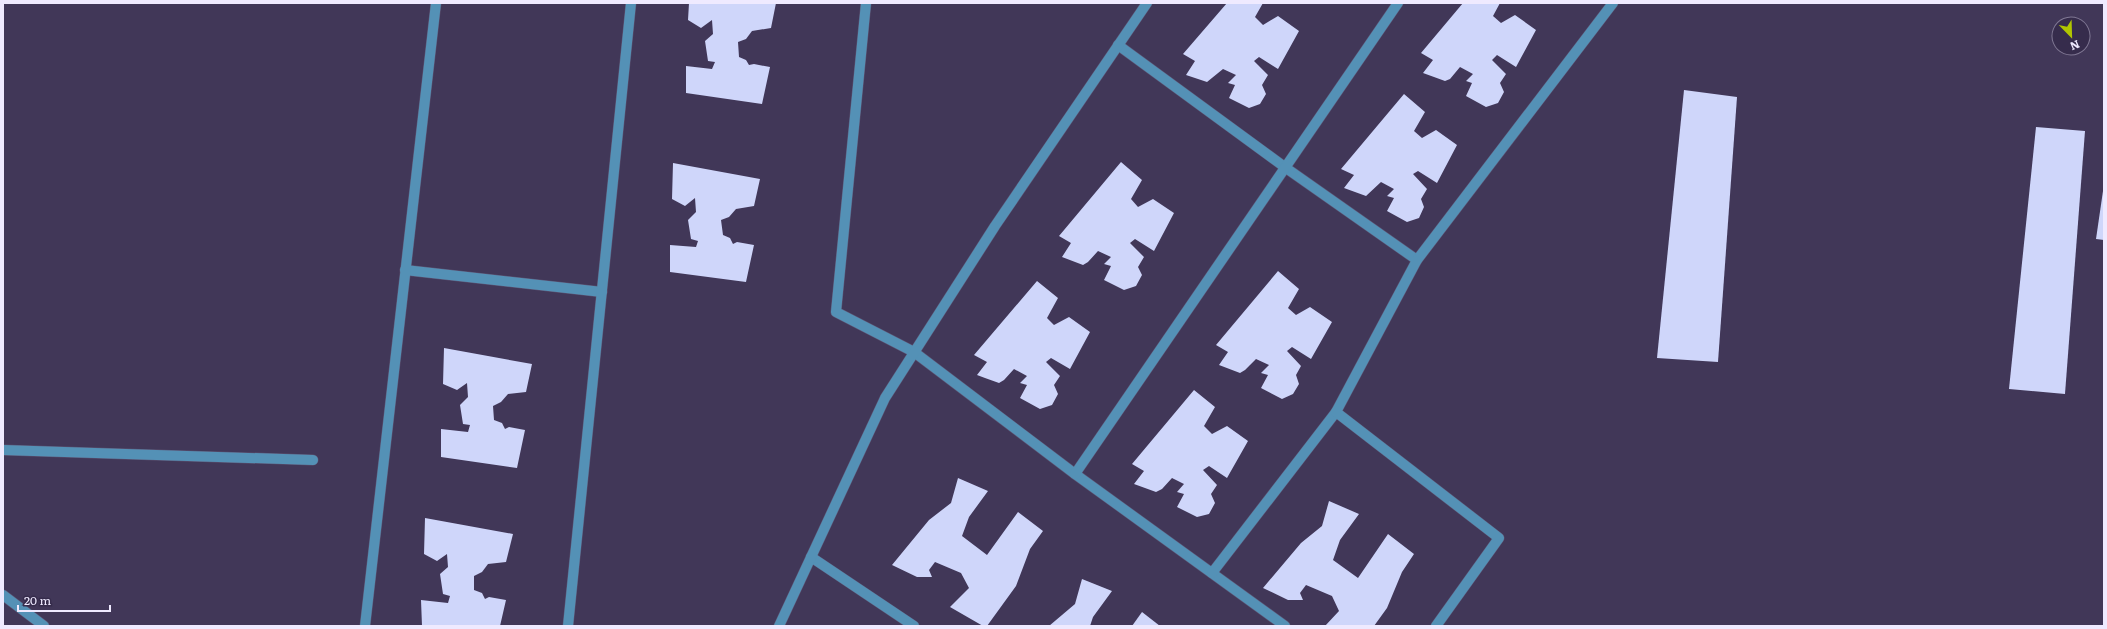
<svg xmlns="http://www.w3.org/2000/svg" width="2107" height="629" font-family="Literata,serif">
<rect width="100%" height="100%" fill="#413758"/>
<g fill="#cfd6fa">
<polygon points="689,3 776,3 771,28 752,31 746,39 738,42 739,57 746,60 749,65 754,64 770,67 762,104 686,93 686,66 712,69 715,62 708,61 705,41 713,34 712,20 701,28 688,20"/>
<polygon points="1227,3 1263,3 1255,17 1263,25 1278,16 1299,31 1278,69 1259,57 1254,61 1268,75 1262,85 1266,94 1260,104 1249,108 1229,98 1235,85 1228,83 1236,75 1223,69 1207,82 1186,75 1195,61 1183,54"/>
<polygon points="1463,3 1500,3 1493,16 1501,23 1515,15 1536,30 1516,67 1497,55 1492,60 1506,74 1500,83 1504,92 1498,103 1486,107 1466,96 1472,83 1466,81 1473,74 1460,67 1450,79 1445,81 1423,73 1433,60 1421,53"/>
<polygon points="1684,90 1737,97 1718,362 1657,358"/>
<polygon points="1404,94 1425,112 1414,131 1422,138 1436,130 1457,145 1437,183 1418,171 1413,174 1427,189 1421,199 1424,207 1419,218 1407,222 1387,211 1394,198 1387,196 1394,189 1381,182 1366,196 1344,188 1354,175 1341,169"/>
<polygon points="2036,127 2085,131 2065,394 2009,389"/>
<polygon points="1121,162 1142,180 1131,199 1138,207 1153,199 1174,213 1154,251 1135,239 1130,243 1144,257 1138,267 1142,275 1136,286 1124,290 1104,280 1111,266 1104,264 1111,257 1098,251 1088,262 1083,265 1062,257 1071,243 1059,236"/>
<polygon points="673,163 760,179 754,206 736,209 729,217 721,220 723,235 730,238 733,244 737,242 754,245 746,282 670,272 670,245 696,247 698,241 691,239 688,220 696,212 695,198 685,206 672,199"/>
<polygon points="2103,191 2104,191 2104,240 2096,239"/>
<polygon points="1278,271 1299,289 1288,308 1296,315 1310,307 1332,322 1311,359 1292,347 1287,351 1301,366 1296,375 1299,384 1293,394 1282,399 1261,388 1268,375 1261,373 1269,365 1256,359 1245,370 1240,373 1219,365 1228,352 1216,345"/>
<polygon points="1037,281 1058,298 1047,318 1054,325 1069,317 1090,332 1070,369 1051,358 1046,362 1060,376 1054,385 1058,394 1052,405 1040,409 1020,398 1027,385 1020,383 1027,376 1014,369 1004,380 999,383 985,378 977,375 987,362 974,355"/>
<polygon points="444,348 532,364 526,392 508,394 501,402 493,406 494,420 502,423 505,429 509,427 525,430 517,468 441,457 441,429 468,432 470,425 463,424 460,405 468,397 467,383 457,390 443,384"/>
<polygon points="1194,390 1215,407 1204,426 1212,434 1227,426 1248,441 1227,478 1209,466 1203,470 1217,485 1211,494 1215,503 1209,514 1197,517 1177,507 1184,494 1177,492 1184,484 1172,478 1162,489 1156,492 1134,484 1144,471 1132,464"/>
<polygon points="958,478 988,491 969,517 962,536 987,555 1018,512 1043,531 1030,549 1016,586 987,626 983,626 950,607 969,588 961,573 935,562 929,570 932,577 917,577 892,565 929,520 951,503"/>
<polygon points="1329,501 1359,514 1340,540 1333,560 1358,578 1388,534 1414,554 1402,572 1387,608 1374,626 1325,626 1339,611 1332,596 1306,585 1300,593 1303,600 1288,600 1263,588 1301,543 1322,526"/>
<polygon points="425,518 513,534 506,562 488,564 482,572 474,576 474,590 482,593 485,599 489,597 506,600 500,626 422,626 421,600 448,603 450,596 443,594 440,574 448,567 447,554 437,561 424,554"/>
<polygon points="1082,579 1112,591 1093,617 1090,626 1049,626 1075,604"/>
<polygon points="1142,612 1160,626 1132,626"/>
</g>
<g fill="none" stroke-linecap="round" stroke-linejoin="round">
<defs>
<g id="minor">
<polyline points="866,3 836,312 914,352 1075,474 1285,626"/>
<polyline points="1118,45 1286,168 1417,260"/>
<polyline points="405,270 602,292"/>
<polyline points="3,450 313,460"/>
<polyline points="1075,474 1398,3"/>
<polyline points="811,557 914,626"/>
<polyline points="1212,573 1336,412"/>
<polyline points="3,595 44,626"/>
<polyline points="365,626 436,3"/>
<polyline points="568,626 631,3"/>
<polyline points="779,626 885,398 995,226 1147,3"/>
<polyline points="1436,626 1499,538 1336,412 1417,260 1613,3"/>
</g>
</defs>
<use href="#minor" stroke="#5d5473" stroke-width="11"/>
<use href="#minor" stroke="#5491b6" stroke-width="10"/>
</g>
<rect width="2107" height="629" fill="none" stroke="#efeaff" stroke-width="8"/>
<g transform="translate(2071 36) rotate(157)"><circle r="19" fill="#362c4c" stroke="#807894"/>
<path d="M0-3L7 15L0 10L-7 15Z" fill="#b0c501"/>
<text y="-6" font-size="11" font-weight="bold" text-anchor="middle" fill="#efeaff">N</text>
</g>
<path d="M18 605v6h92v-6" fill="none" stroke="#efeaff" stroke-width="2"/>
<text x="24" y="605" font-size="12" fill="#efeaff" stroke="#362c4c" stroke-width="3" paint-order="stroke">20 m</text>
</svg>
